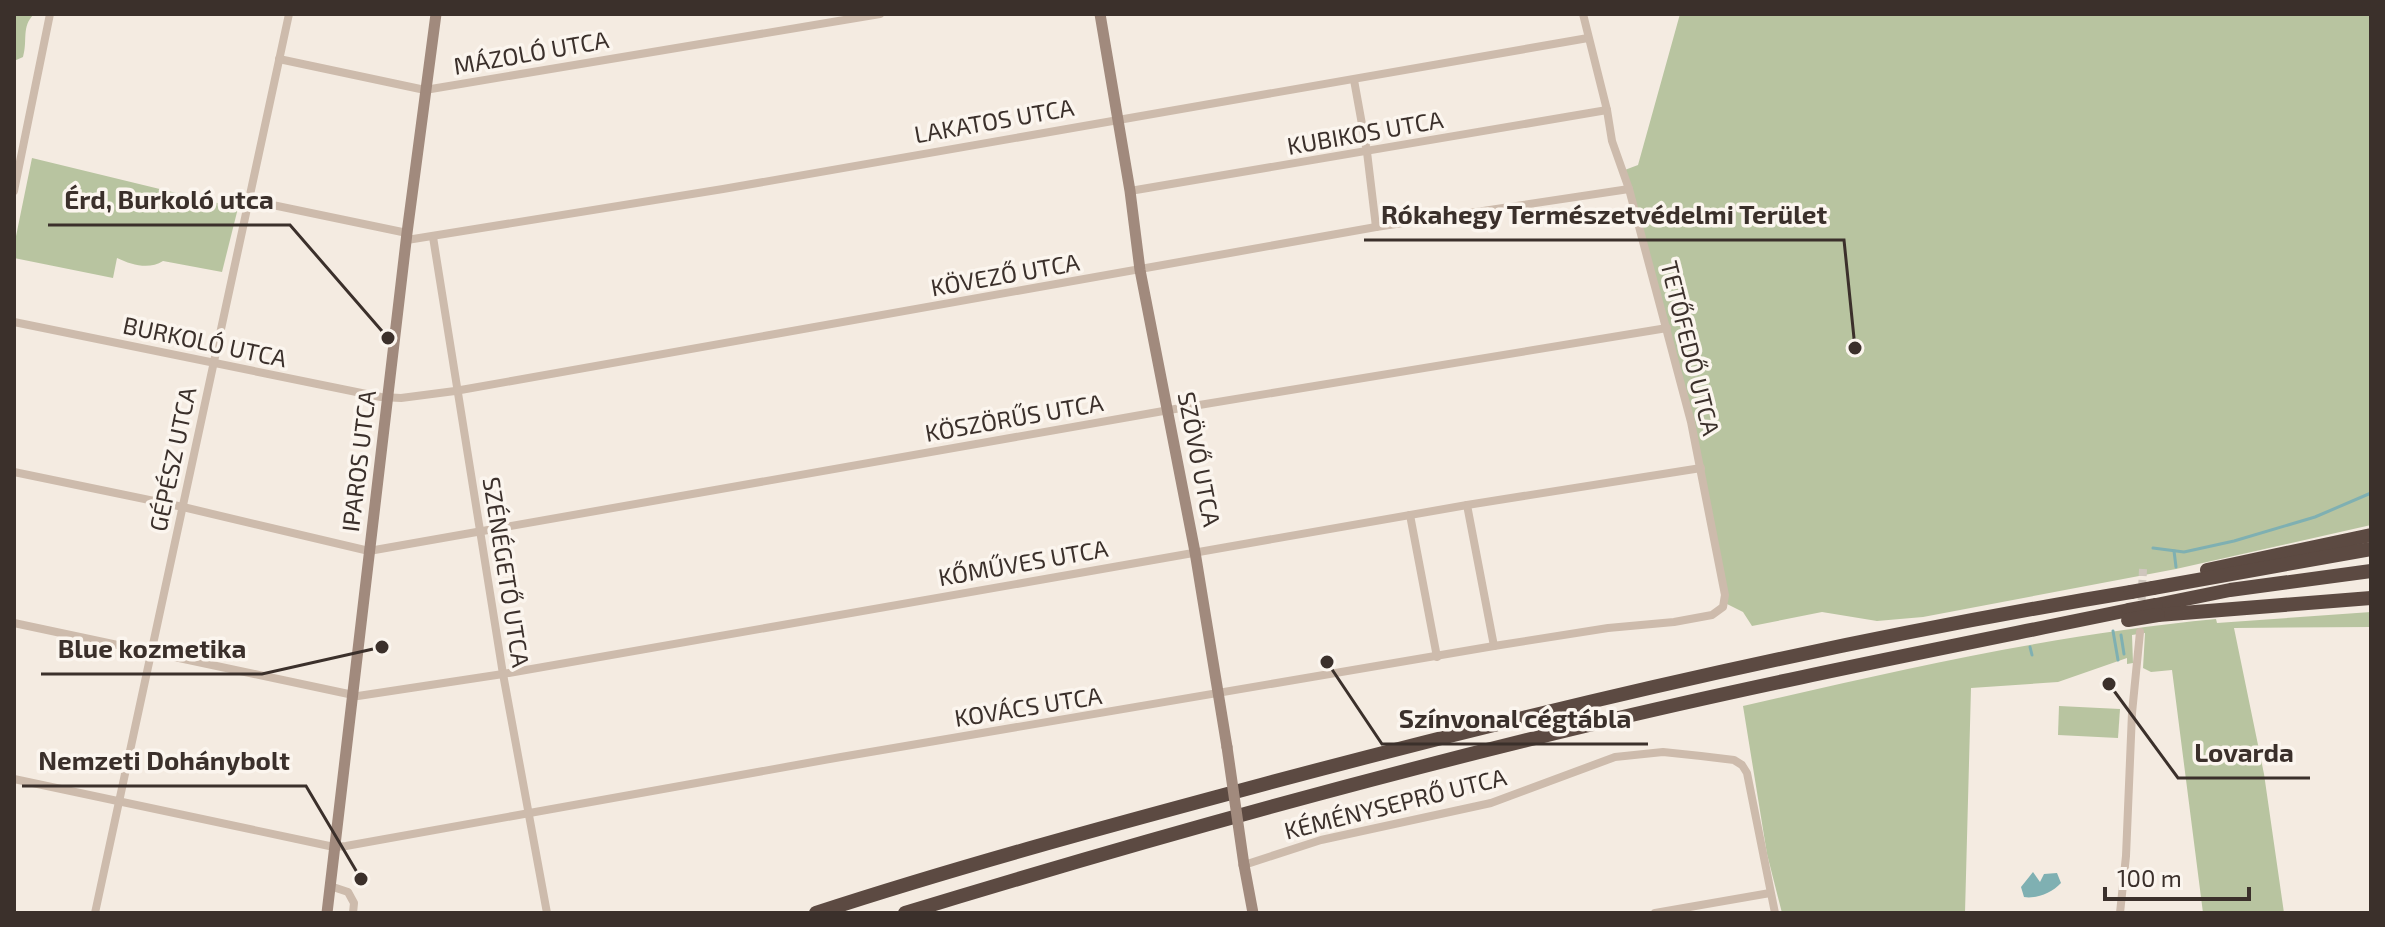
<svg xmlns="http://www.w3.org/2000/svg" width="2385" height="927" font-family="'Exo 2',sans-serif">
<rect width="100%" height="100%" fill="#f4ebe1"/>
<g fill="#b8c4a0">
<path d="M 14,14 L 34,14 C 21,27 28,40 23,57 L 14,61 Z"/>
<polygon points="1680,14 2371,14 2371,525 2176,569 1923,617 1877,621 1822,612 1752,626 1743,612 1725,603 1701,468 1622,171 1638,165"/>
<path d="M 32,158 L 238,208 L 222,272 L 163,261 C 149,270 132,265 117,258 L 113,278 L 14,258 L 14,246 Z"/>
<path d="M 2371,612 L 2371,627 L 2234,628 L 2264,774 L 2284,913 L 2203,913 L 2172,670 L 2151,672 L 2143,668 L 2145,633 L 2132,635 L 2133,663 L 2127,664 L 2127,658 L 2058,682 L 1971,688 L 1965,913 L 1782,913 L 1767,854 L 1743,706 C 1898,670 2057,634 2216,619 L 2217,623 Z"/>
<polygon points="2059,706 2120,709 2118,738 2058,735"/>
</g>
<path fill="#7fb0b2" d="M 2033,872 L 2040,882 L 2044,874 L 2057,873 L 2061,883 C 2052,893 2036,899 2024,897 L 2021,887 Z"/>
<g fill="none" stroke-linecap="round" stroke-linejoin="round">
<g stroke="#7fb0b2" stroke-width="3">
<polyline points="2153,548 2184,552 2234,541 2315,517 2371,493"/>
<polyline points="2174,551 2176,567"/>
<polyline points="2113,631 2118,660"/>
<polyline points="2121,635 2124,654"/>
<polyline points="2030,647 2032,655"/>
</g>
<polyline stroke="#cfc6bd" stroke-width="8" stroke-dasharray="8 4" stroke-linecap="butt" points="2141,612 2143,569"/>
<g stroke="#cdbbac" stroke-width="8">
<polyline points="279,59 425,90 880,14"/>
<polyline points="1354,80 1367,152 1376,227"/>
<polyline points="14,191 50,14"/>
<polyline points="1130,191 1607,110"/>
<polyline points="249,200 407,233"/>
<polyline points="433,237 503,674 547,913"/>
<polyline points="407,240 723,189 1588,38"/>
<polyline points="14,322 381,397 401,398 455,391 1376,227 1629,189"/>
<polyline points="14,472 183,507 369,551 1169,410 1667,328"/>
<polyline points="1467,505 1494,646"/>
<polyline points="1410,515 1437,657"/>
<polyline points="14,623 358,696 503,674 1467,505 1701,468"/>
<polyline points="14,779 334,847 346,846 841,757 1494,646 1608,628 1674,622 1712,615 1723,607 1725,595 1691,422 1629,189 1612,141 1607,110 1583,14"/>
<polyline points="1244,865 1321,840 1491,803 1615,757 1663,752 1701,756 1734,760 1742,765 1747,773 1775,913"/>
<polyline points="330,886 348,892 354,903 353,913"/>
<polyline points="95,913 289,14"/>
<polyline points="1655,913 1770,893"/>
<polyline points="2120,913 2126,856 2132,713 2140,632"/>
</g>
<g stroke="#a18a7d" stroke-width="11">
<polyline points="1100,14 1130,191 1140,270 1195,552 1227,747"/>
<polyline points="1244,865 1253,913"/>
<polyline points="327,913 407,233 436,14"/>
</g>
<g stroke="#5c4a42" stroke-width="14">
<polyline points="2207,570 2371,535"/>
<polyline points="2153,588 2371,549"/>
<polyline points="2156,605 2230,590 2371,571"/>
<polyline points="2158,615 2371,598"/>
<path d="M 816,913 C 963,865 1112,825 1261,785 C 1548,708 1838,640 2131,592"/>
<path d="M 905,913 C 1131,844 1359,780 1589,725 C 1768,682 1949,647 2129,610"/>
</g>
<polyline stroke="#a18a7d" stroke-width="11" points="1227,747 1244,865"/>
<g stroke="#5c4a42" stroke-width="14">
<polyline points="2131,592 2153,588"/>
<polyline points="2129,610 2156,605"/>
<polyline points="2128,620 2158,615"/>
</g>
</g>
<g text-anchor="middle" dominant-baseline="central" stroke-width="7" stroke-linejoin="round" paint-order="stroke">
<g font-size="24" fill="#3b302b" stroke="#fbf5ee">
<text transform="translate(531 52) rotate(-10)">MÁZOLÓ UTCA</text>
<text transform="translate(994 120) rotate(-10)">LAKATOS UTCA</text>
<text transform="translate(1365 132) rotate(-10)">KUBIKOS UTCA</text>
<text transform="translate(1005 274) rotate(-10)">KÖVEZŐ UTCA</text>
<text transform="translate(205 341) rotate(12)">BURKOLÓ UTCA</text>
<text transform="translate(1691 348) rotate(76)">TETŐFEDŐ UTCA</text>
<text transform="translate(1014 417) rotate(-10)">KÖSZÖRŰS UTCA</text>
<text transform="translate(172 459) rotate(-78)">GÉPÉSZ UTCA</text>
<text transform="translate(1200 459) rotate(79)">SZÖVŐ UTCA</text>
<text transform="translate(358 461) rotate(-83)">IPAROS UTCA</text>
<text transform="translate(1023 562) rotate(-10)">KŐMŰVES UTCA</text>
<text transform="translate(507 572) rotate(81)">SZÉNÉGETŐ UTCA</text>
<text transform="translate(1028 706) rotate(-9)">KOVÁCS UTCA</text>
<text transform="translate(1395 803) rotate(-14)">KÉMÉNYSEPRŐ UTCA</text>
</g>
</g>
<path fill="none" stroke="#3b302b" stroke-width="3" d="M388 338L290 225H48M1855 348L1844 240H1364M382 647L262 674H41M1327 662L1382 744H1648M2109 684L2178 778H2310M361 879L306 786H22"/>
<g fill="#3b302b" stroke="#fbf5ee" stroke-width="3">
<circle cx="388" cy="338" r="8"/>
<circle cx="1855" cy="348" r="8"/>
<circle cx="382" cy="647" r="8"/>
<circle cx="1327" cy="662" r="8"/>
<circle cx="2109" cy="684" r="8"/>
<circle cx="361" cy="879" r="8"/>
</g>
<g font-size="26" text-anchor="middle" font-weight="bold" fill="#3b302b" stroke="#fbf5ee" stroke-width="7" stroke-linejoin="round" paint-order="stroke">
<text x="169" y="209">Érd, Burkoló utca</text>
<text x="1604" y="224">Rókahegy Természetvédelmi Terület</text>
<text x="152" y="658">Blue kozmetika</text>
<text x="1515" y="728">Színvonal cégtábla</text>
<text x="2244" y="762">Lovarda</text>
<text x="164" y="770">Nemzeti Dohánybolt</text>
</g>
<rect width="2385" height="927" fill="none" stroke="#3b302b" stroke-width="32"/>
<path d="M2105 887v12h144v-12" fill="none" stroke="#3b302b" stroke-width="4"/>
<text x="2117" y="887" font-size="24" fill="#3b302b" stroke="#fbf5ee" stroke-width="6" paint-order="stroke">100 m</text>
</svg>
